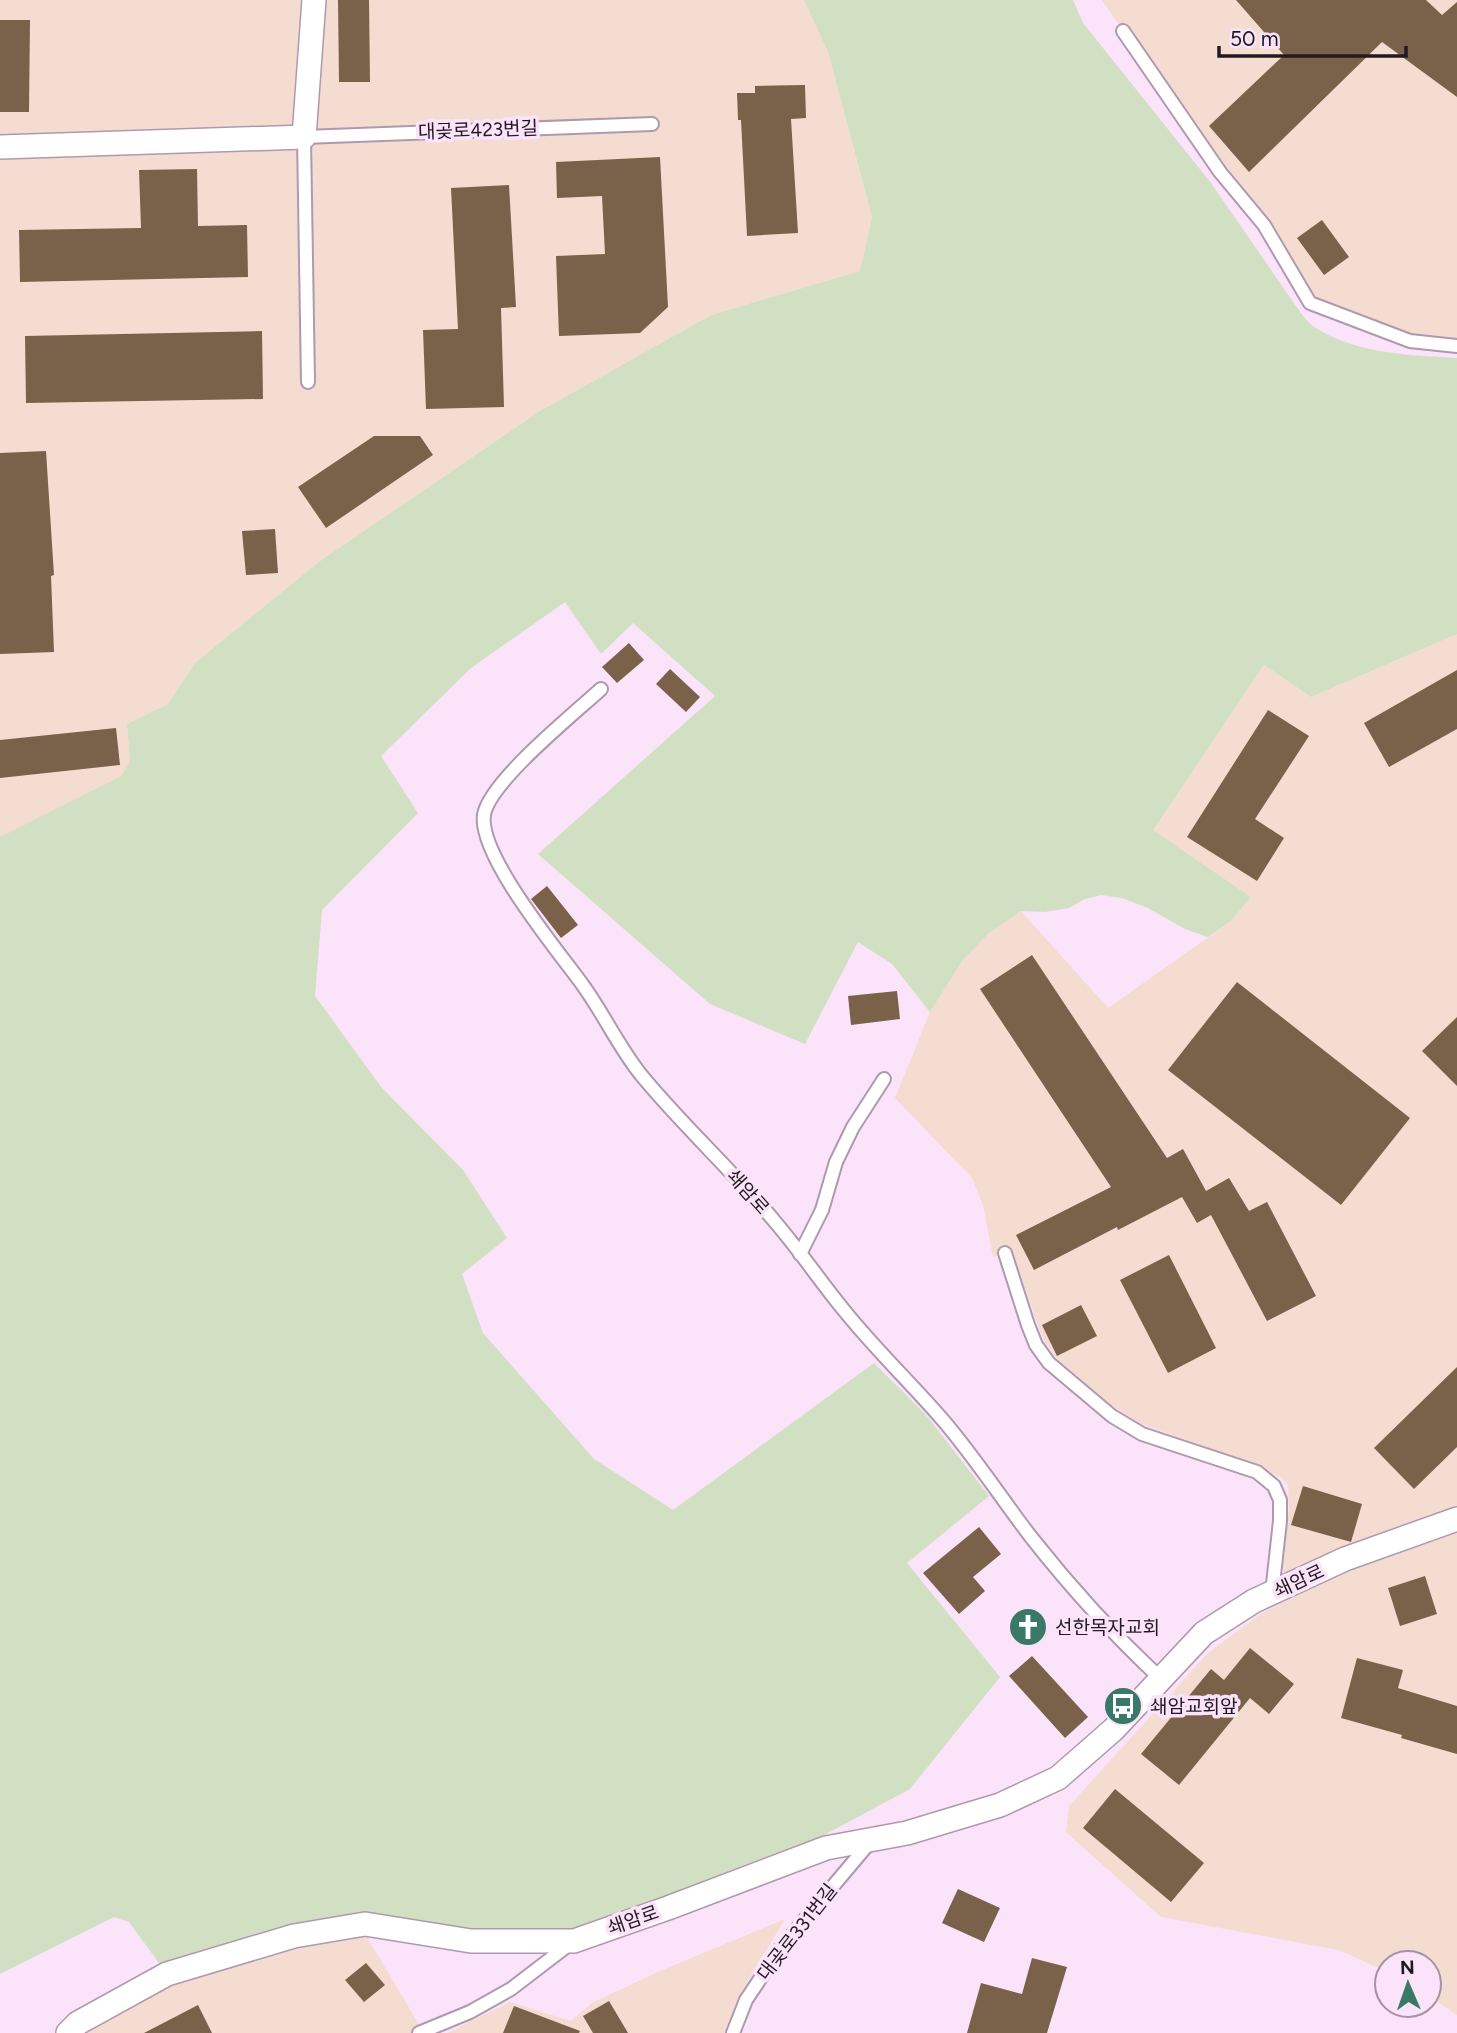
<svg xmlns="http://www.w3.org/2000/svg" width="1457" height="2033" font-family="Figtree,'Noto Sans KR',sans-serif">
<rect width="100%" height="100%" fill="#fbe3f9"/>
<g fill="#f4dcd1">
<polygon points="0,0 804,0 828,52 872,217 860,271 711,315 540,411 320,561 196,662 168,704 127,724 130,763 121,776 0,837"/>
<polygon points="1102,0 1457,0 1457,346 1410,341 1310,303"/>
<polygon points="1457,634 1457,1508 1285,1575 1283,1568 1289,1507 1288,1485 1282,1478 1241,1459 1139,1423 1110,1404 1060,1362 1045,1342 1037,1323 1013,1252 993,1257 983,1205 972,1178 895,1098 930,1012 963,960 989,933 1021,911 1108,1008 1230,922 1251,897 1153,830 1264,665 1311,697"/>
<polygon points="1457,1532 1457,2015 1429,1996 1429,1963 1387,1963 1387,1972 1339,1950 1161,1917 1066,1832 1069,1806 1208,1653 1262,1613 1339,1575"/>
<polygon points="785,1919 737,1999 724,2033 447,2033 510,2002 571,2021 592,2003 660,1971"/>
<polygon points="367,1937 424,2033 82,2033 168,1985 327,1941"/>
</g>
<path fill="#d1e0c2" d="M 804,0 L 1073,0 L 1083,23 L 1211,183 L 1296,306 C 1301,313 1307,322 1314,327 C 1357,354 1408,355 1457,358 L 1457,634 L 1311,697 L 1264,665 L 1153,830 L 1251,897 L 1230,922 L 1208,937 L 1185,929 L 1148,908 L 1122,898 L 1101,895 L 1085,899 L 1069,908 L 1045,912 L 1021,911 L 989,933 L 963,960 L 930,1012 L 892,964 L 858,942 L 805,1044 L 710,1004 L 538,854 L 715,696 L 633,623 L 601,654 L 565,602 L 471,668 L 381,756 L 418,813 L 322,910 L 315,996 L 382,1088 L 463,1170 L 507,1238 L 462,1274 L 483,1333 L 594,1459 L 673,1510 L 874,1363 L 926,1415 L 989,1496 L 907,1563 L 1000,1677 L 910,1789 L 826,1834 L 668,1908 L 574,1941 L 364,1924 L 167,1974 L 129,1922 L 114,1917 L 0,1974 L 0,837 L 121,776 L 130,762 L 127,724 L 168,704 L 196,662 L 320,561 L 540,411 L 711,315 L 860,271 L 872,217 L 828,52 Z"/>
<g fill="#796249">
<polygon points="338,0 369,0 370,82 339,82"/>
<polygon points="1236,0 1426,0 1442,15 1457,2 1457,97 1382,42 1249,172 1209,126 1284,55"/>
<polygon points="0,20 30,20 29,112 0,112"/>
<polygon points="805,85 806,118 791,119 798,233 747,236 741,120 738,120 737,93 755,93 755,86"/>
<polygon points="660,157 668,307 640,333 559,336 556,256 605,254 602,196 557,198 556,162"/>
<polygon points="197,169 198,226 247,225 248,277 20,282 19,230 141,228 139,170"/>
<polygon points="509,185 516,307 501,308 504,407 426,409 423,330 458,329 451,188"/>
<polygon points="1322,220 1349,257 1324,275 1297,238"/>
<polygon points="262,331 263,399 26,403 25,336"/>
<polygon points="374,436 420,436 433,455 326,528 298,487"/>
<polygon points="46,451 54,575 51,576 54,652 0,654 0,453"/>
<polygon points="275,529 278,573 246,575 242,531"/>
<polygon points="629,643 644,660 617,683 602,667"/>
<polygon points="670,669 700,697 686,712 656,684"/>
<polygon points="1457,670 1457,729 1389,767 1364,723"/>
<polygon points="1268,710 1309,736 1255,819 1284,838 1257,881 1187,837"/>
<polygon points="116,728 120,765 0,778 0,740"/>
<polygon points="547,886 578,925 561,938 531,899"/>
<polygon points="1032,955 1167,1158 1183,1149 1206,1191 1229,1178 1249,1211 1267,1202 1316,1296 1267,1321 1211,1215 1197,1223 1182,1197 1118,1230 1117,1227 1034,1270 1016,1235 1111,1187 980,989"/>
<polygon points="1237,982 1410,1118 1341,1205 1168,1070"/>
<polygon points="897,991 900,1019 851,1025 848,996"/>
<polygon points="1457,1017 1457,1086 1422,1051"/>
<polygon points="1169,1255 1216,1348 1168,1373 1120,1280"/>
<polygon points="1081,1305 1097,1336 1057,1356 1042,1325"/>
<polygon points="1457,1367 1457,1447 1414,1489 1374,1448"/>
<polygon points="1303,1486 1362,1504 1351,1542 1291,1525"/>
<polygon points="979,1527 1001,1554 973,1577 985,1591 959,1614 923,1573"/>
<polygon points="1425,1576 1437,1614 1400,1626 1388,1588"/>
<polygon points="1250,1648 1294,1684 1269,1714 1250,1698 1179,1785 1141,1754 1211,1669 1224,1680"/>
<polygon points="1032,1656 1088,1717 1065,1738 1009,1676"/>
<polygon points="1357,1658 1403,1670 1398,1688 1457,1706 1457,1754 1401,1738 1402,1735 1341,1718"/>
<polygon points="1115,1789 1204,1863 1171,1902 1083,1828"/>
<polygon points="958,1889 1000,1908 984,1942 942,1923"/>
<polygon points="1032,1958 1067,1967 1047,2033 967,2033 981,1983 1022,1994"/>
<polygon points="366,1963 385,1985 364,2002 345,1980"/>
<polygon points="609,2001 628,2033 593,2033 583,2016"/>
<polygon points="198,2005 212,2033 144,2033"/>
<polygon points="514,2006 580,2031 579,2033 503,2033"/>
</g>
<g fill="none" stroke-linecap="round" stroke-linejoin="round">
<defs>
<g id="lane">
<polyline points="1123,31 1220,172 1264,225 1310,303 1410,341 1457,346"/>
<polyline points="308,382 304,137 652,124"/>
<path d="M 601,689 C 575,713 489,782 484,815 C 478,855 558,951 582,984 C 604,1014 619,1048 642,1076 C 684,1127 734,1172 776,1223 C 800,1251 820,1281 843,1309 C 874,1348 910,1382 942,1419 C 974,1456 1001,1498 1031,1537 C 1071,1588 1114,1635 1161,1679"/>
<polyline points="1005,1253 1028,1325 1036,1345 1049,1363 1112,1416 1142,1434 1257,1472 1274,1486 1280,1500 1280,1521 1272,1593"/>
<polyline points="800,1254 822,1210 836,1162 853,1127 884,1079"/>
<polyline points="419,2033 470,2012 511,1989 571,1943"/>
<polyline points="733,2033 746,2000 780,1949 871,1841"/>
</g>
<g id="street">
<polyline points="0,147 304,137 314,0"/>
<polyline points="68,2033 78,2023 167,1974 294,1936 365,1924 471,1941 574,1941 668,1908 826,1848 907,1833 1000,1805 1058,1778 1114,1729 1204,1633 1254,1601 1345,1559 1457,1519"/>
</g>
</defs>
<use href="#lane" stroke="#af99ae" stroke-width="16"/>
<use href="#street" stroke="#af99ae" stroke-width="26"/>
<use href="#lane" stroke="#fff" stroke-width="12"/>
<use href="#street" stroke="#fff" stroke-width="23"/>
</g>
<defs>
<symbol id="church-disc" viewBox="-11 -11 22 22"><circle r="9.5" fill="#3a7967" stroke="#fbe3f9"/><path d="M-1.2-6h2.4v3.5h3.3v2.4h-3.3V6h-2.4V-.1h-3.3v-2.4h3.3Z" fill="#fff"/></symbol>
<symbol id="bus-disc" viewBox="-11 -11 22 22"><circle r="9.5" fill="#3a7967" stroke="#fbe3f9"/><path d="M-5-6H5V4H4V6H2V4H-2V6H-4V4H-5ZM-3.5-4V0h7V-4ZM-3.5 1.2v1.5H-2V1.2ZM2 1.2v1.5H3.5V1.2Z" fill="#fff"/></symbol>
</defs>
<g fill-rule="evenodd">
<use href="#church-disc" x="1006" y="1605" width="44" height="44"/>
<use href="#bus-disc" x="1101" y="1684" width="44" height="44"/>
</g>
<g text-anchor="middle" dominant-baseline="central" stroke-width="7" stroke-linejoin="round" paint-order="stroke">
<g font-size="19" fill="#221a22" stroke="#fbe3f9">
<text transform="translate(478 130) rotate(-2)">대곶로423번길</text>
<text transform="translate(748 1192) rotate(48)">쇄암로</text>
<text transform="translate(1299 1581) rotate(-25)">쇄암로</text>
<text transform="translate(633 1920) rotate(-19)">쇄암로</text>
<text transform="translate(797 1932) rotate(-52)">대곶로331번길</text>
</g>
<g font-size="19" fill="#221a22" stroke="#fbe3f9" text-anchor="start">
<text x="1055" y="1627">선한목자교회</text>
<text x="1150" y="1706">쇄암교회앞</text>
</g>
</g>
<g transform="translate(1408 1984) rotate(358)"><circle r="33" fill="#fbe3f9" stroke="#a493a3" stroke-width="2"/>
<path d="M0-5L12 26L0 18L-12 26Z" fill="#3a7967"/>
<text y="-10" font-size="19" font-weight="bold" text-anchor="middle" fill="#221a22">N</text>
</g>
<path d="M1219 46v10h187v-10" fill="none" stroke="#221a22" stroke-width="3.5"/>
<text x="1230" y="46" font-size="21" fill="#221a22" stroke="#fbe3f9" stroke-width="5" paint-order="stroke">50 m</text>
</svg>
